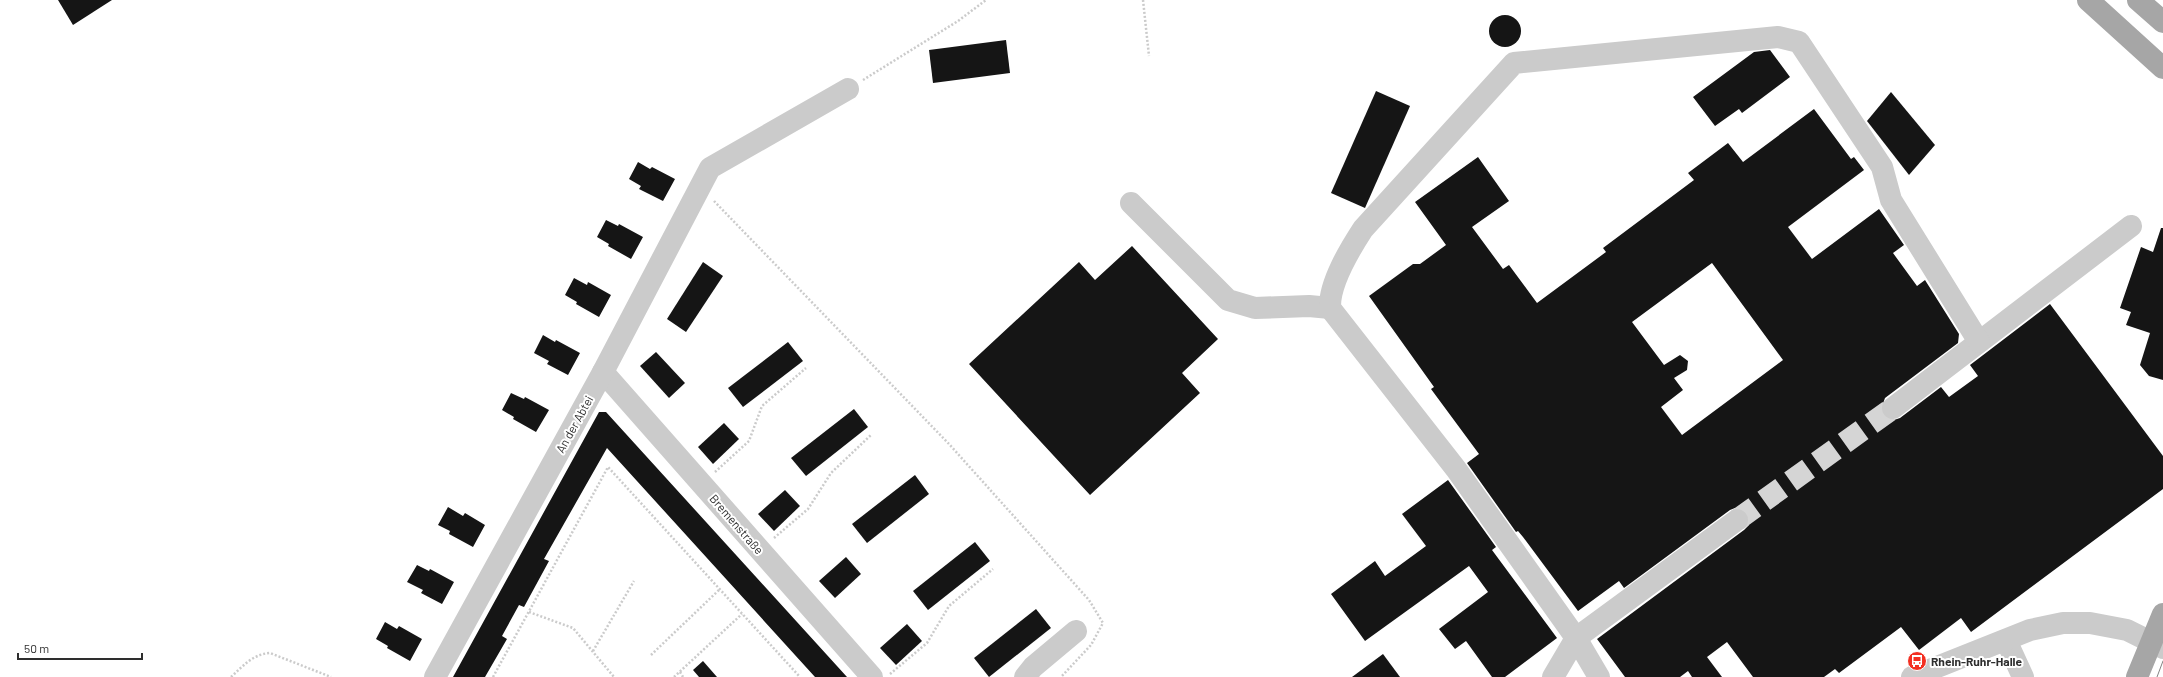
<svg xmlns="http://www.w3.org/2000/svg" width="2163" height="677" font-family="Barlow,sans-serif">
<rect width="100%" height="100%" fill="#fff"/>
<g fill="#151515" fill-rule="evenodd">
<polygon points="58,0 112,0 73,25"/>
<circle cx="1505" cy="31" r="16"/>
<polygon points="1006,40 1010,73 933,83 929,50"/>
<polygon points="1770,50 1790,77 1742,113 1739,109 1715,126 1693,97 1754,52"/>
<polygon points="1376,91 1410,106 1365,208 1331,193"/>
<polygon points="1891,92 1935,145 1909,175 1867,121"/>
<path d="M 1814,109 L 1851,159 L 1854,157 L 1864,170 L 1788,227 L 1812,259 L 1879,209 L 1904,245 L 1893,253 L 1917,286 L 1925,280 L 1959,334 L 1958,343 L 1885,398 L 1881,409 L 1883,416 L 1894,420 L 1900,418 L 1941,387 L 1949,397 L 1978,376 L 1970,365 L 2050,304 L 2163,456 L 2163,489 L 1971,632 L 1961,618 L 1919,650 L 1901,627 L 1839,673 L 1835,669 L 1824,677 L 1753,677 L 1727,642 L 1707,657 L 1722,677 L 1692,677 L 1688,671 L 1680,677 L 1625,677 L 1597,639 L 1744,530 L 1749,525 L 1747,513 L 1742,508 L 1735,508 L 1730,510 L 1624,588 L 1619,581 L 1578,611 L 1523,537 L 1518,531 L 1516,532 L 1467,463 L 1479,454 L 1431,389 L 1434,387 L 1369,296 L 1413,264 L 1420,264 L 1446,245 L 1415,202 L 1478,157 L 1509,201 L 1472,227 L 1503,269 L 1509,265 L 1537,303 L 1606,252 L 1603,248 L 1694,180 L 1688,173 L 1728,143 L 1743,162 ZM 1712,263 L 1783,360 L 1682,435 L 1661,407 L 1683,390 L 1674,378 L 1687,370 L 1688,361 L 1680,355 L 1664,365 L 1632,322 Z"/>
<polygon points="638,162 650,169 652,167 675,179 663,201 639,189 641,186 629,179"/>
<polygon points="606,220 618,226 619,224 643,237 631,259 608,246 609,244 597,237"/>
<polygon points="2161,228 2163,228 2163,380 2149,376 2140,365 2150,333 2126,325 2131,312 2120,308 2141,247 2153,252"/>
<polygon points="1132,246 1218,339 1182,373 1200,393 1090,495 969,364 1079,262 1095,280"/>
<polygon points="703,262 723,276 686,332 667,319"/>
<polygon points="574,278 587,285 588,282 611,295 599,317 576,304 577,302 565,295"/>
<polygon points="543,335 555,342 556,340 580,353 568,375 547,364 549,361 534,353"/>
<polygon points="788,342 803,361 743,407 728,388"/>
<polygon points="656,352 685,383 669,398 640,366"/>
<polygon points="511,393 524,399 525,397 549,410 536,432 513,419 514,417 502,410"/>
<polygon points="854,409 868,427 806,476 791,458"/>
<polygon points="599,412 606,412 847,677 815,677 607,448 544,559 549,561 524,607 519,605 502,636 507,639 485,677 453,677"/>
<polygon points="724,423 739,439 713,464 698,447"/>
<polygon points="915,475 929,494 867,543 852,524"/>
<polygon points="1448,480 1496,547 1492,550 1557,638 1505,677 1492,677 1466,641 1455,649 1439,629 1488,592 1469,566 1365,641 1331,594 1375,561 1385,576 1426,546 1402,514"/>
<polygon points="785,490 800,506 774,531 758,514"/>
<polygon points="448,507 463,516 465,513 485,525 473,547 449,534 450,531 438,525"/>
<polygon points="975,542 990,561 928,610 913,591"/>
<polygon points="846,557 861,574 835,598 819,581"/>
<polygon points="417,565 429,571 430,569 454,582 442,604 421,593 423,590 407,582"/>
<polygon points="1036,609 1051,628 989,677 974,658"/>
<polygon points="385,622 397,629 399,626 422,639 410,661 387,648 388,646 376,639"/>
<polygon points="907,624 922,641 896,665 880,648"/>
<polygon points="1383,654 1400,677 1352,677"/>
<polygon points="703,661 717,677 699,677 693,670"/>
</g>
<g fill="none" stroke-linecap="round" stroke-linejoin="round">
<polyline stroke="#d5d5d5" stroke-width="22" stroke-dasharray="22 11" stroke-linecap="butt" points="1737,520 1893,408"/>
<g stroke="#cbcbcb" stroke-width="2.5" stroke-dasharray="2 2" stroke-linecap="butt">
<polyline points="1143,0 1149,56"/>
<polyline points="863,80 958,21 986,0"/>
<polyline points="714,201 949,444 1089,600 1103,623 1091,645 1061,677"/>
<polyline points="715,472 749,441 762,406 806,368"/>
<polyline points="774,538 808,509 831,473 872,434"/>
<polyline points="529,612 573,628 614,677"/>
<polyline points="593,651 634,581"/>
<polyline points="651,655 720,589"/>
<polyline points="680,672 683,677"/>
<polyline points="890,674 927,643 949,606 993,569"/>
<path d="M 231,677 C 243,666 253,654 270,653 L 331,677"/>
<polyline points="493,677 608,467 800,677"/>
<polyline points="674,677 742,614"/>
</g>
<g stroke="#cbcbcb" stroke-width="22">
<polyline points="1131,203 1228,300 1255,308 1309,306 1330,308"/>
<polyline points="603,372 872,677"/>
<polyline points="1893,408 2131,226"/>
<polyline points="2006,640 2023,677"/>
<polyline points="435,677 603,372 710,168 848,89"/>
<polyline points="1025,677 1033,667 1076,631"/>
<path d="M 1553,677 L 1576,638 L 1456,469 L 1330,308 C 1329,283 1350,249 1363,229 L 1514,63 L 1778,37 L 1799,42 L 1882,167 L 1891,200 L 1979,342"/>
<polyline points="1599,677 1576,638 1737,520"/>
<polyline points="1912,677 2030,630 2063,623 2090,623 2127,630 2163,648"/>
</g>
<g stroke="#a6a6a6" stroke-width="22">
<polyline points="2088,0 2163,68"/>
<polyline points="2138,0 2163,22"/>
<polyline points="2137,677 2163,614"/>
</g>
<polyline stroke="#838383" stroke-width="1" points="2157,677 2163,661"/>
</g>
<defs>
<symbol id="bus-disc" viewBox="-11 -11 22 22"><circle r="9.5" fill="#f32f21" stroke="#fff"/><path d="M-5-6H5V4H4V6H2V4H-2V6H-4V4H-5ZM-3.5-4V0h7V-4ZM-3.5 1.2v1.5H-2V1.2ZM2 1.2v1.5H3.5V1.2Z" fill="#fff"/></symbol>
</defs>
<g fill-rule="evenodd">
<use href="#bus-disc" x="1906" y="650" width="22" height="22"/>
</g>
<g text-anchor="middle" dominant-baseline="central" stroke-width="4" stroke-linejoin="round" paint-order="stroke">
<g font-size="12" fill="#2e2e2e" stroke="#fff">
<text transform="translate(574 424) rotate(-61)">An der Abtei</text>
<text transform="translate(737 524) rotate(49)">Bremenstraße</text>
</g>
<g font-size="12" font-weight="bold" fill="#2e2e2e" stroke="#fff" text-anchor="start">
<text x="1931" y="661">Rhein-Ruhr-Halle</text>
</g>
</g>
<path d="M18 653v6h124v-6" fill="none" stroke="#2e2e2e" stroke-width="2"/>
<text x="24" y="653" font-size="12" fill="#2e2e2e" stroke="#ffffff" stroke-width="3" paint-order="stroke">50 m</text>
</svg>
